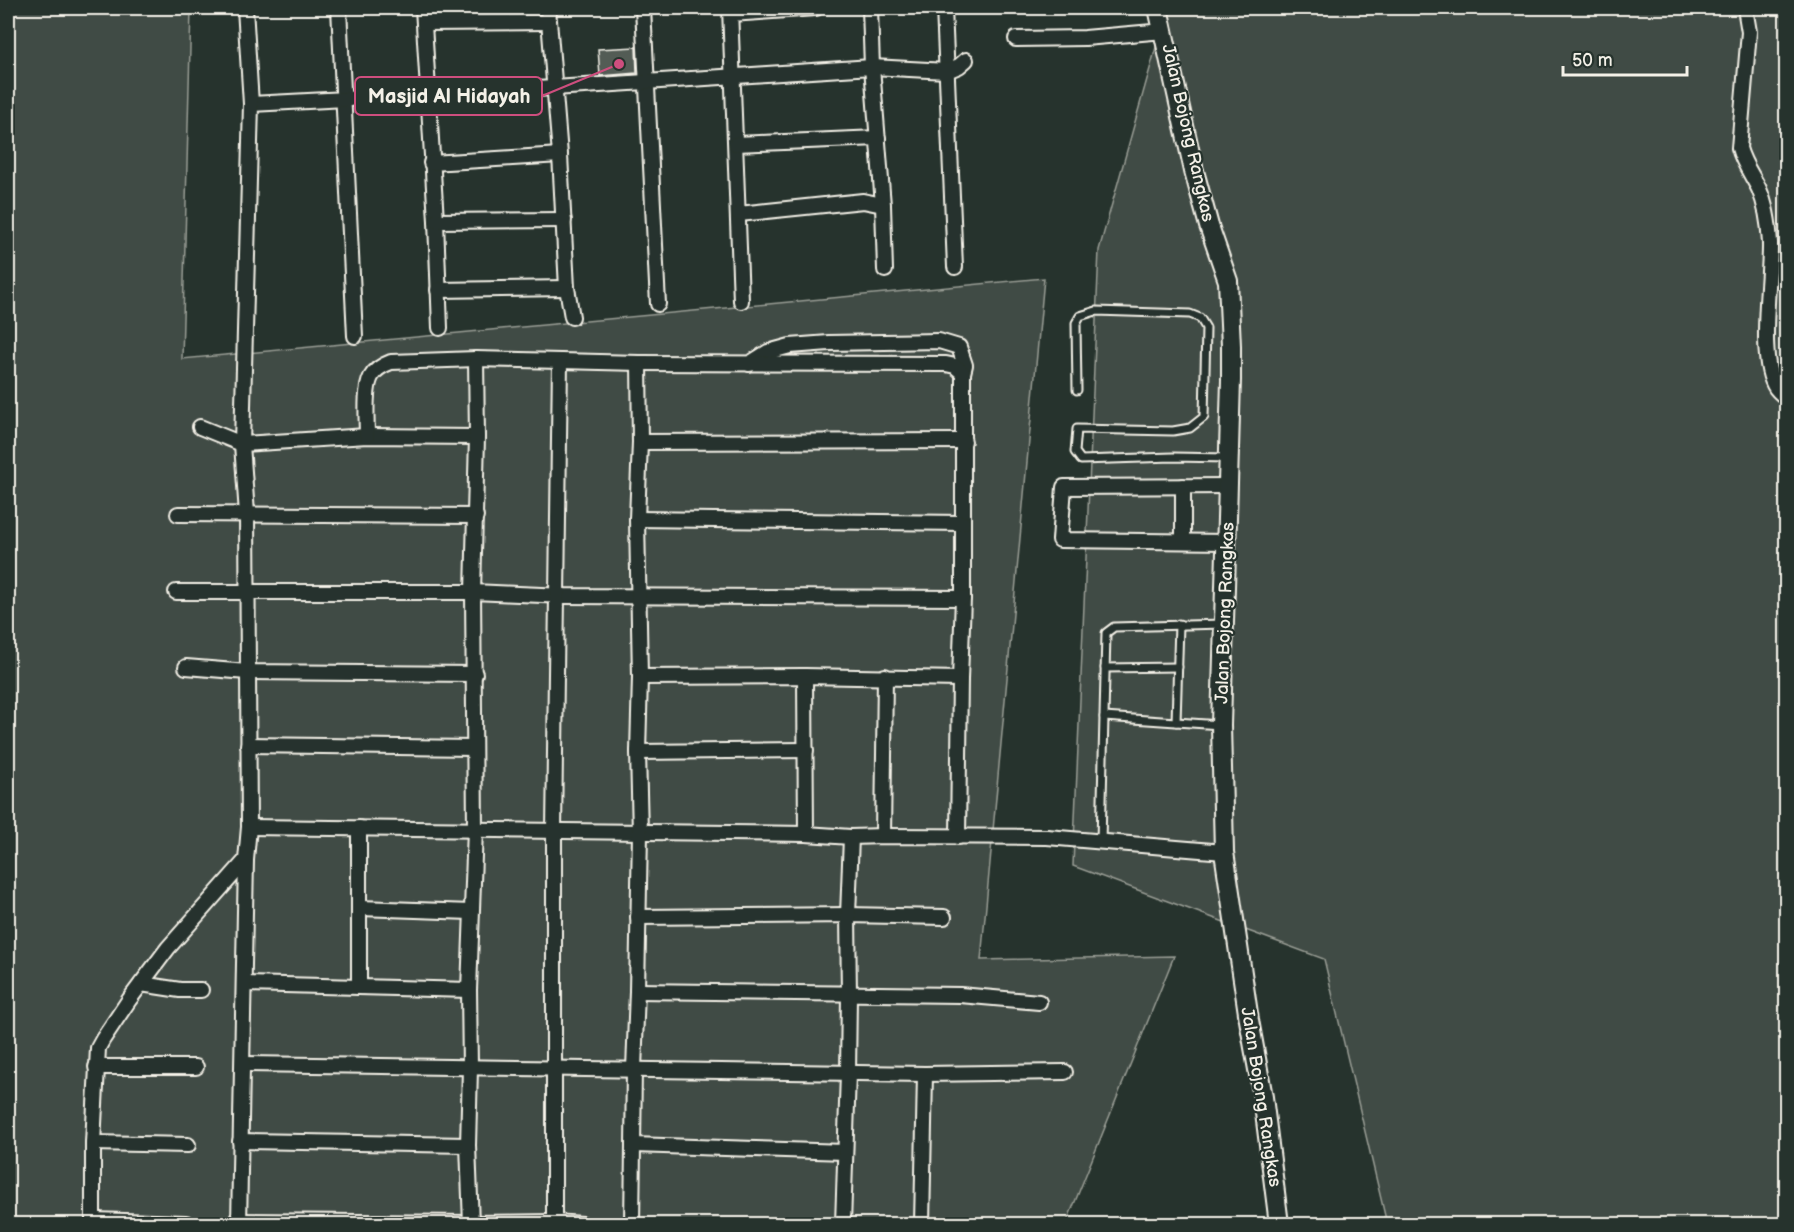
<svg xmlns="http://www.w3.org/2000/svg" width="1794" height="1232" viewBox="0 0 1794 1232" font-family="'Balsamiq Sans',sans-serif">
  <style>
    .green { fill: #414b45; stroke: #9a9e96; stroke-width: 1.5 }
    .building { fill: #525c55; stroke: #f4f1e8; stroke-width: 1.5 }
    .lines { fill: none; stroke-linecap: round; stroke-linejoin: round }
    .service-casing { stroke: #f4f1e8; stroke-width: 11 }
    .minor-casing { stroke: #f4f1e8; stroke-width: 18 }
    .secondary-casing { stroke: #f4f1e8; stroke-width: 22 }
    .service { stroke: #26332d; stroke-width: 7 }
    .minor { stroke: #26332d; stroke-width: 14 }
    .secondary { stroke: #26332d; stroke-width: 18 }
    .labels { text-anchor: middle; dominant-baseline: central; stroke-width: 4.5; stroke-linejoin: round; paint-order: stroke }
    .street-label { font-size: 18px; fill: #f4f1e8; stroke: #26332d }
    .leader { fill: none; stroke: #ce4e7e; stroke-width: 2 }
    .callout-dot { fill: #ce4e7e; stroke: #26332d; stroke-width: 2 }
    .callout { fill: #26332d; stroke: #ce4e7e; stroke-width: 2 }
    .callout-label { font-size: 20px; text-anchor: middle; font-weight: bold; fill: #f4f1e8 }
  </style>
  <rect width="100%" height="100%" fill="#26332d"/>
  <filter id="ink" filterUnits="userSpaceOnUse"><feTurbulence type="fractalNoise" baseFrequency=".0167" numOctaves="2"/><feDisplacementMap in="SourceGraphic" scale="12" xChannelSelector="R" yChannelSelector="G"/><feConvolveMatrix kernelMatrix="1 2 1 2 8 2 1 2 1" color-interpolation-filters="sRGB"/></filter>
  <g filter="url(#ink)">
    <g class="green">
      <path d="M8,8h183l-9,351 862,-81 -63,682 193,-4 -108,268h-1058z"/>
      <path d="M1167,8h619v1216h-399l-63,-265 -251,-93 26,-616z"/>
    </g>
    <path class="building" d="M636,47l1,26 -37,3 -2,-27z"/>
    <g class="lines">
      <g class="service-casing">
        <g id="service">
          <path d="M1077,390l-1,-67 4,-7 16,-5 94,3 10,4 6,10 -2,89 -14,11 -17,3 -96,-2 -2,23 6,8 92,-3 55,1"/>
          <path d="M1105,668l73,-1"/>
          <path d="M1104,717l72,5 3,-98"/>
          <path d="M1176,722l45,3"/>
          <path d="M1101,842l5,-209 8,-6 109,-3"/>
        </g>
      </g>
      <g class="minor-casing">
        <g id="minor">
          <path d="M339,8l16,328"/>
          <path d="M423,8l13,213 4,107"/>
          <path d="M548,8l12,147 7,133 5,29"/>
          <path d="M643,8l15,296"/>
          <path d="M730,8l11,293"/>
          <path d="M944,8l11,259"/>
          <path d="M1745,8l4,24 -10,116c4,15 13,27 20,41 7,16 10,36 11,54 1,35 -13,117 6,145 3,4 7,7 10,10"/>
          <path d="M731,14l85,-6"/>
          <path d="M424,23l124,-1"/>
          <path d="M1016,39l69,-1 79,-7"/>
          <path d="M251,104l303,-16 318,-21 75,4 12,-5 7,-6"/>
          <path d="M736,144l142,-6"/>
          <path d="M431,163l129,-8"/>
          <path d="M883,205l2,65"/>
          <path d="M739,214l124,-13 20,4 -11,-138 -2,-59"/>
          <path d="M436,221l128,-1"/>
          <path d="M438,290l129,-2"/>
          <path d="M749,364l19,-12 22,-6 39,-3 110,-2 20,6 6,18 -2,8"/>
          <path d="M200,427l42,17 125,-8 110,1"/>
          <path d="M367,436c0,-16 -3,-45 4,-59 4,-8 12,-12 20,-15l85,-3 163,4 307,1 9,2 8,7v225l-3,81 -2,158"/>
          <path d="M640,442l324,-1"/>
          <path d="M1183,486v55"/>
          <path d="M178,514l298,2"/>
          <path d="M637,519l326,4"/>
          <path d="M1227,542l-167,-2 4,-53 165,-1"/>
          <path d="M176,592h297l92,4 398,2"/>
          <path d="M186,667l61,5 228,2"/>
          <path d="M805,676l1,158"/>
          <path d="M640,677l165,-1 155,3"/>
          <path d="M248,745l226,3"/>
          <path d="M638,752l168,-2"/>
          <path d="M249,827l557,7 45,3 32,-1 164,1 177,15"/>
          <path d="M883,836l2,-160"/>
          <path d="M360,908l111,4"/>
          <path d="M638,917l210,-2 96,2"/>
          <path d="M141,984l39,6h21"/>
          <path d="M244,984l115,3v-159"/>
          <path d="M359,987l110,3"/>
          <path d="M637,991l323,4 79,7"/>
          <path d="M243,1064l682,10 140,-2"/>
          <path d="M96,1067h100"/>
          <path d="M240,1141l228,4"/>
          <path d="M93,1143l95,2"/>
          <path d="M633,1145l212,7"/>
          <path d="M94,1220l92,3"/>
          <path d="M239,1221l232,2 83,-1 29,2"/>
          <path d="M93,1224v-81l5,-95 5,-9 26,-39 39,-52 78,-88 3,-33 -2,-313 -5,-70 9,-340 -6,-96"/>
          <path d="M239,1224l7,-364"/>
          <path d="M471,1224l-3,-79 2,-77 -1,-78 6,-161 -2,-237 4,-155 -1,-78"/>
          <path d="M554,1224v-393l6,-470"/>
          <path d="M632,1224l2,-155 3,-78 3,-158 -2,-81 2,-75 -3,-158 3,-77 -1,-79"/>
          <path d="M843,1224l5,-151 1,-78 -1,-80 3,-78"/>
          <path d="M922,1224l3,-150"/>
        </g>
      </g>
      <g class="secondary-casing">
        <path id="secondary" d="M1158,8l36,163 15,55 19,55 3,65v34l-10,345 3,127 25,168 14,77 16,127"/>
      </g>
      <use href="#service" class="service"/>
      <use href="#minor" class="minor"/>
      <use href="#secondary" class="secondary"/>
    </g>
  </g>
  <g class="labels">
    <g class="street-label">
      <text transform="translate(1188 133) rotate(77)">Jalan Bojong Rangkas</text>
      <text transform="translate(1225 613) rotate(-88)">Jalan Bojong Rangkas</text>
      <text transform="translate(1261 1097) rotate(81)">Jalan Bojong Rangkas</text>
    </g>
  </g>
  <path class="leader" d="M619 64L542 96"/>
  <circle class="callout-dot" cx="619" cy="64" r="6"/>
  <rect class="callout" x="355" y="77" width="187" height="38" rx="6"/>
  <g class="callout-label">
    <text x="449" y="103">Masjid Al Hidayah</text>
  </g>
  <rect width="1794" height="1232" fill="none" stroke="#26332d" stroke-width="30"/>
  <rect x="15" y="15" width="1764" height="1202" fill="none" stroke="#f4f1e8" stroke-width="2" filter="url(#ink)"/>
  <path d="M1563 66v9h124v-9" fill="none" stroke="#f4f1e8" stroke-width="3"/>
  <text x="1572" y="66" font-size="18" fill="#f4f1e8" stroke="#26332d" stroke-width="4.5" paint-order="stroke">50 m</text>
</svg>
